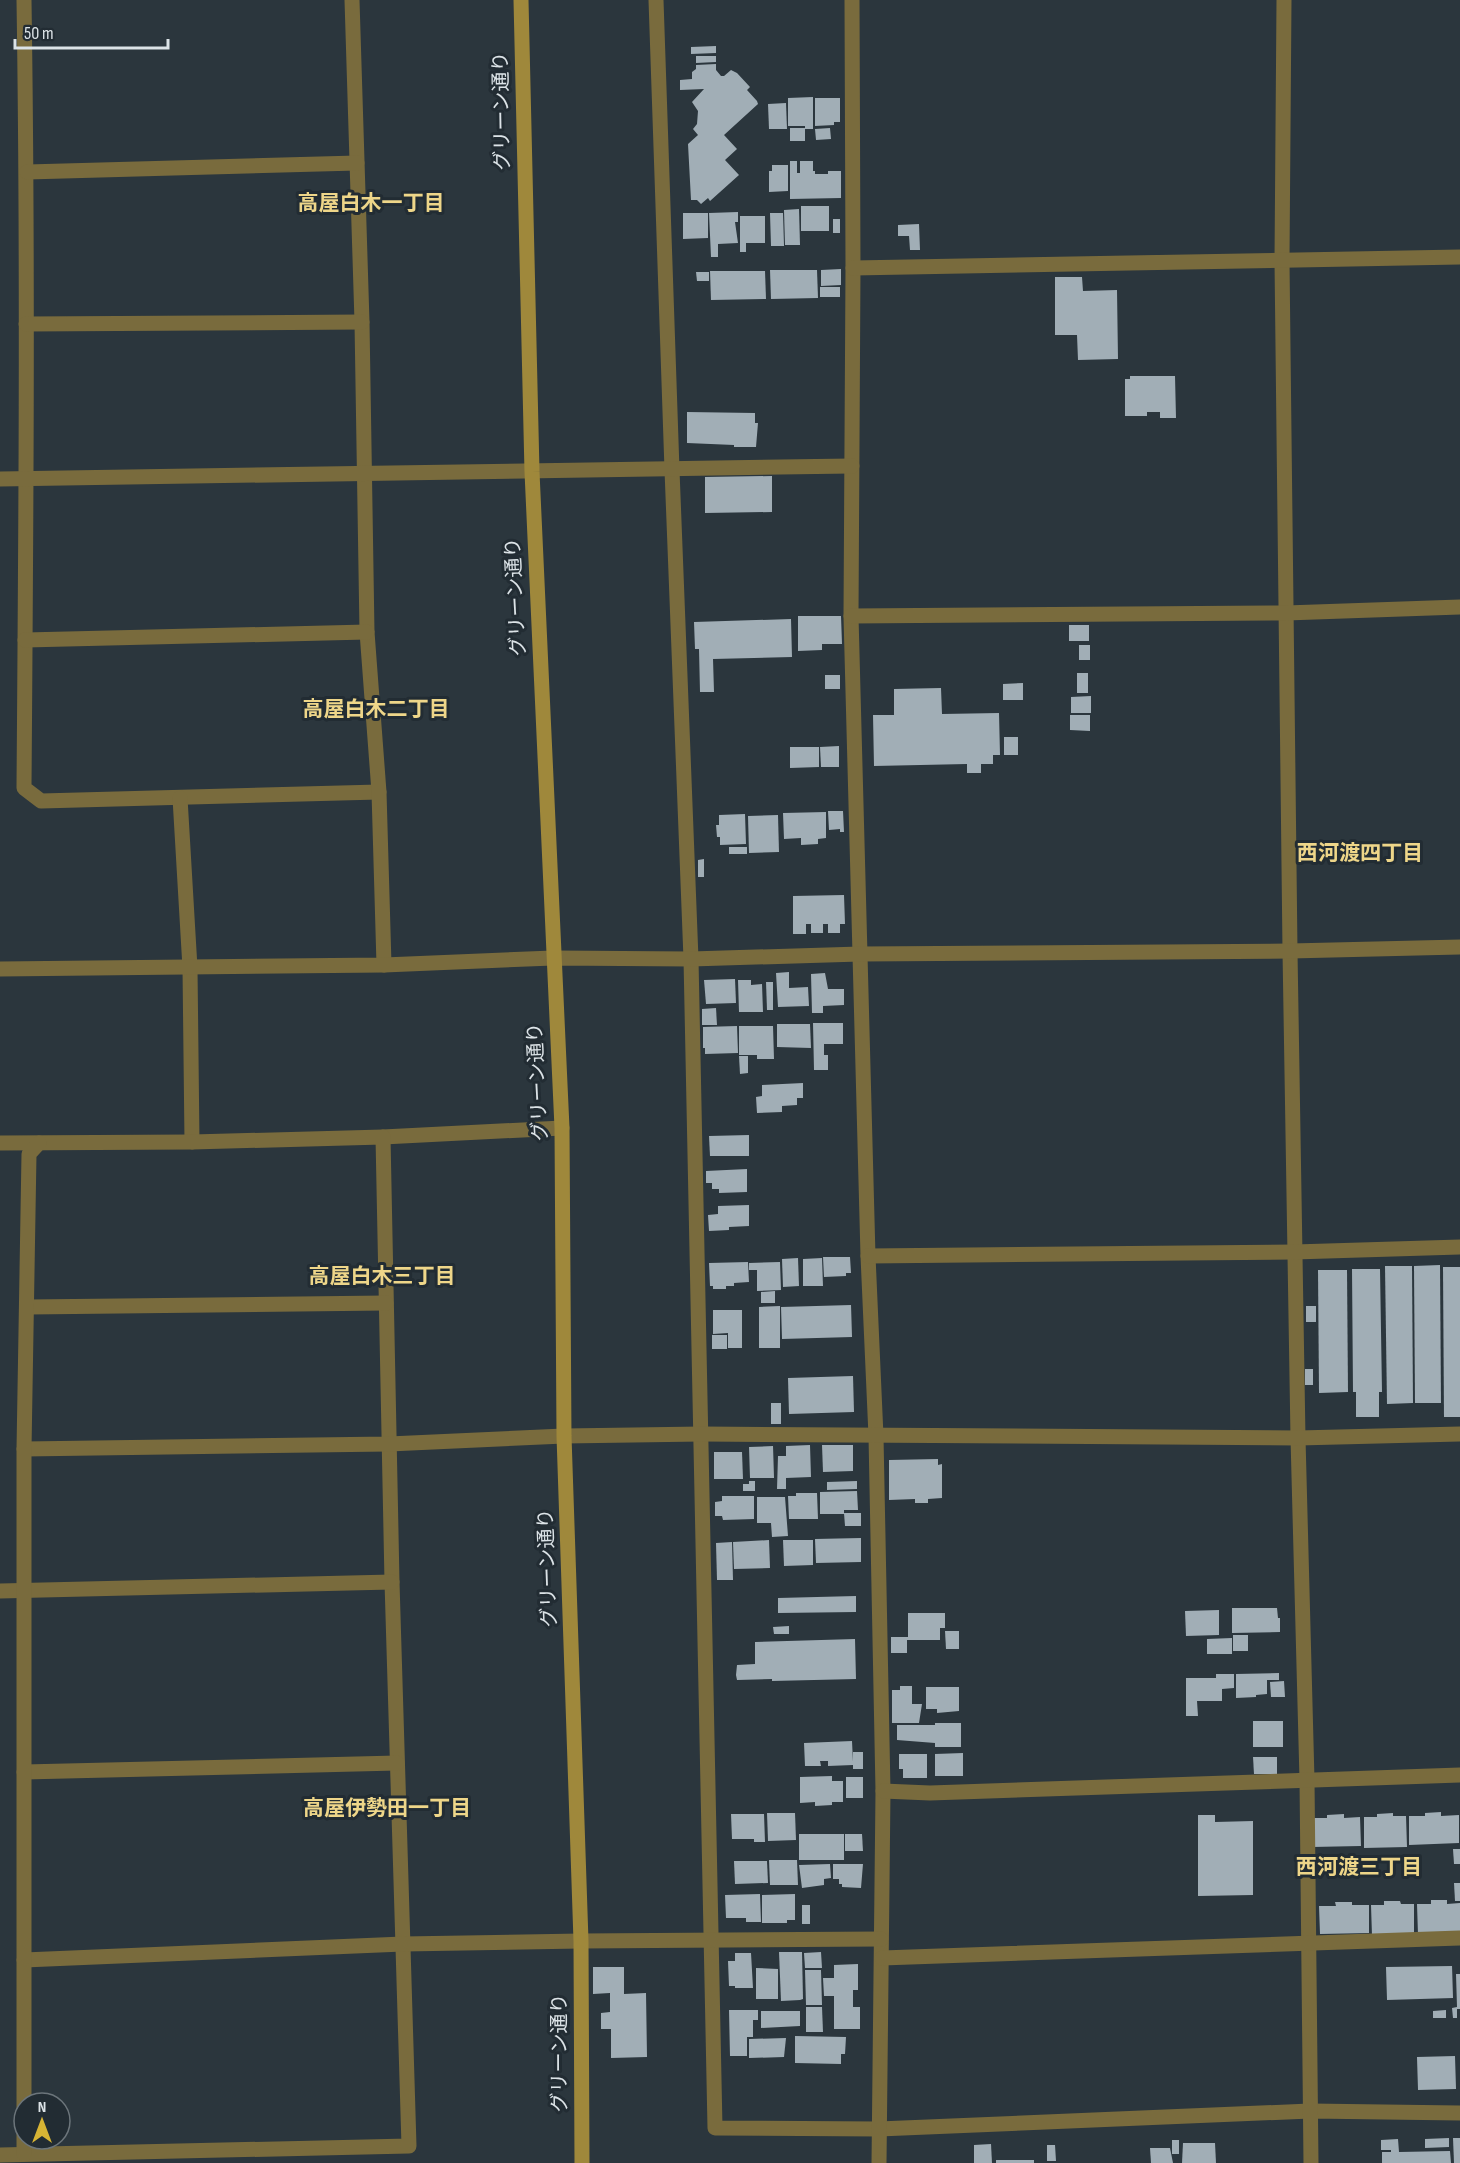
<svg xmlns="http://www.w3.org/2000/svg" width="1460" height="2163" viewBox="0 0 1460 2163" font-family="'Sofia Sans Condensed','Noto Sans JP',sans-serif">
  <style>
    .building { fill: #a1aeb6 }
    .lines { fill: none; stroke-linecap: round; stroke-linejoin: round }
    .street { stroke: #796b3d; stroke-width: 15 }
    .secondary { stroke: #9f883b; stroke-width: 15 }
    .labels { text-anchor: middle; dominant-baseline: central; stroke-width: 6; stroke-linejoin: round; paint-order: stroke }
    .street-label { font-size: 20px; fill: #dce3e7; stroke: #222c33 }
    .neighbourhood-label { font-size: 21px; font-weight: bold; fill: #eed689; stroke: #222c33 }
  </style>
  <rect width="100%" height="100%" fill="#2b363d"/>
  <g class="building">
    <path d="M716,46v7l-25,1v-7z"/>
    <path d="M696,56h20v6l-20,1z"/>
    <path d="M716,64v6l5,6h3l7,-6 6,3 13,14 -3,3 10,11 1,3 -34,31 13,14 -12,11 14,15 -29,26 -2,-3 -7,6 -4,-4h-6l-3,-56 10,-9 -5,-6 4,-5 1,-13 -6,-9 12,-13 -24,1v-10l12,-1v-7l4,-3v-4z"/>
    <path d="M813,97v32h-8v-3h-17v-28z"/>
    <path d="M815,98h25v24h-6v3l-19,1z"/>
    <path d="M786,103l1,26h-18l-1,-25z"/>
    <rect x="790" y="128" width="15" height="13"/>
    <path d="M830,128l1,11 -15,1 -1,-11z"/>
    <path d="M790,161h7v12h3v-12h13v10h2v3h13v-3h13v27l-51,1z"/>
    <path d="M772,165h16v26l-19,1v-21h3z"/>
    <rect x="801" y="206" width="28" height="25"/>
    <path d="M799,209l1,36h-15l-1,-35z"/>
    <path d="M738,212v10h-3l3,21 -20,1v13h-7l-2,-44z"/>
    <path d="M683,213h25v25l-25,1z"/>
    <path d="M770,213h13l1,33h-13z"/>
    <path d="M740,216h25v27h-19v9h-6z"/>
    <rect x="833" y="219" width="7" height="14"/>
    <path d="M919,224l1,26h-10l-1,-14h-11v-11z"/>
    <path d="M841,269v16l-20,1v-16z"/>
    <path d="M770,270h47l1,28 -47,1z"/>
    <path d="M710,271h55l1,28 -55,1z"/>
    <path d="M696,272h13v9h-12z"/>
    <path d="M1055,277h27l1,14 34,-1 1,69 -40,1 -1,-25h-22z"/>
    <rect x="820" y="287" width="20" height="10"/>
    <path d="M1130,376h45l1,42h-16v-6h-13v4h-22v-37h5z"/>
    <path d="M687,412l68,1v10h3l-2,24h-22v-2l-47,-2z"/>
    <path d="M772,476v36l-67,1v-36z"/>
    <path d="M798,616h43l1,28h-20v6l-24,1z"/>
    <path d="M791,619l1,38 -79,2 1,33h-14l-1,-43h-4l-1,-27z"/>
    <rect x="1069" y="625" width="20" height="16"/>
    <rect x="1079" y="645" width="11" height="15"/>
    <rect x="1077" y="673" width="11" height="20"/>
    <rect x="825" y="675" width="15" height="14"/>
    <path d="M1023,683v17h-20v-16z"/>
    <path d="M941,688l1,26 57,-1 1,42h-7v9h-12v9h-14v-9l-93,2 -1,-51h21v-26z"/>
    <path d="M1091,696v17h-20v-16z"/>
    <path d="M1070,715h20v16l-20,-1z"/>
    <rect x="1004" y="737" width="14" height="18"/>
    <path d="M839,746v21h-18l-1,-20z"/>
    <path d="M790,747h29v20l-29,1z"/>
    <path d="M828,811h15l1,21h-4v-3l-11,1z"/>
    <path d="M826,812v26l-8,1v5l-17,1v-7l-17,1 -1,-26z"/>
    <path d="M745,814l1,30 -26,1v-8h-3l-1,-12h3v-10z"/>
    <path d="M778,815l1,37 -30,1 -1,-37z"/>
    <rect x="729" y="847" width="18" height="7"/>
    <path d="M704,859v18h-6v-17z"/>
    <path d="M844,895l1,29h-5v9h-12v-9h-5v9h-12v-9h-5v10h-13v-38z"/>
    <path d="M789,972v16l19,-1 1,19 -31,1 -2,-34z"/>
    <path d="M825,973l3,16h16v16l-21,1v7h-11l-1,-39z"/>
    <path d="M735,979l1,24 -30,1 -2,-24z"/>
    <path d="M738,980h13v5l11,-1 1,28h-24z"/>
    <path d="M766,982h7v28h-6z"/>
    <path d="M716,1008l1,17h-15v-16z"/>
    <path d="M813,1023h30v21h-19v11h4v15h-14z"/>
    <path d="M777,1024h33l1,24 -34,-1z"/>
    <path d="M737,1026l1,27 -33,1v-6h-2v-21z"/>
    <path d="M739,1026h34l1,33h-17v-4h-18z"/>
    <path d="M739,1056h9v17l-8,1z"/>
    <path d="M803,1083v15h-6v7l-15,1v6l-25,1 -1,-16 6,-1v-11z"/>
    <path d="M749,1135v21h-39l-1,-20z"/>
    <path d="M747,1169v23l-28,1v-4h-7v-6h-6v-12z"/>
    <path d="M749,1205v21l-20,1v3l-20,1 -1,-16 10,-1v-8z"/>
    <path d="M823,1257h27l1,16h-5v3l-22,1z"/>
    <path d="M798,1258l1,28 -16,1 -1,-28z"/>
    <path d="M822,1258l1,28h-20v-27z"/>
    <path d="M748,1262l1,20 -15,1v3h-8v3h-13v-3h-3l-1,-23z"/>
    <path d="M780,1262l1,28 -24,1v-21h-8v-7z"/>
    <path d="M1440,1265l1,138h-26l-1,-137z"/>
    <path d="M1385,1266h27l1,137 -26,1z"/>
    <path d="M1443,1267h17v150h-16z"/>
    <path d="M1352,1269h28l2,123h-3v25h-23v-25h-3z"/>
    <path d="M1318,1270h29l1,122 -29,1z"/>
    <path d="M775,1291v12h-14v-11z"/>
    <path d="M851,1305l1,32 -70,2 -1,-32z"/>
    <path d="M780,1306v42h-21v-41z"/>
    <rect x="1306" y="1306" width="10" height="16"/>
    <path d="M713,1310h29v38h-14v-15l-15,1z"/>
    <rect x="712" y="1335" width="15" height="14"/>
    <rect x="1305" y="1369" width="8" height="16"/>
    <path d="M853,1376l1,36 -65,2 -1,-36z"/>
    <rect x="771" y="1403" width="10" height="21"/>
    <path d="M810,1445l1,32 -25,1v11h-9l1,-33h8v-10z"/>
    <path d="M822,1445h31v26l-30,1z"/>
    <path d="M773,1446l1,32h-24l-1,-31z"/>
    <path d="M714,1452h28l1,27h-29z"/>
    <path d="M938,1459v6l4,-1v34l-14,1v4h-13v-4l-26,1v-40z"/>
    <path d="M749,1481h6v10h-12v-7h6z"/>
    <path d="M857,1481v8l-30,1v-8z"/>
    <path d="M857,1491l1,19h-14v4h-24v-22z"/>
    <path d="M796,1493h21l1,26h-29l-1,-23h8z"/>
    <path d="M722,1496h32v23l-31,1 -1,-4h-7v-14l7,-1z"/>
    <path d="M757,1497h28l3,39 -16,1 -1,-14h-14z"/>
    <path d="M844,1513h17v13h-16z"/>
    <path d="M861,1538v24l-45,1 -1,-24z"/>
    <path d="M769,1540l1,28 -36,1 -1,-27z"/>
    <path d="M783,1540h30v25l-29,1z"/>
    <path d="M732,1542l1,38h-16l-1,-37z"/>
    <path d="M856,1596v16l-78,1v-15z"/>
    <path d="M1232,1608h45l1,10h2v14l-48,1z"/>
    <path d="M1219,1610v25l-33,1 -1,-25z"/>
    <path d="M908,1613h37v15h-5v12h-33v13h-16v-16h17z"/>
    <path d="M789,1626v8h-15l-1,-7z"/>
    <path d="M945,1631h14v18h-13z"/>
    <rect x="1233" y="1635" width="15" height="16"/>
    <path d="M1232,1638v16h-25v-15z"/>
    <path d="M855,1639l1,40 -84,2v-2l-35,1 -1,-5 1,-10 18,-1v-22z"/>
    <path d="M1279,1673v7h-12v14l-11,1v2l-20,1v-24z"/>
    <path d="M1216,1674h18v14l-12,1v12h-25l1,15h-12v-38h30z"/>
    <path d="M1284,1681l1,16h-14l-1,-15z"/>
    <path d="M900,1686h12v18h10l-3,19h-27v-33h8z"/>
    <path d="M926,1687h33v24l-22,2v-4h-11z"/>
    <rect x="1253" y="1721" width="30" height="26"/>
    <path d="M935,1723h26v24h-26v-4l-38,-3v-15h38z"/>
    <path d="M852,1741l1,21v-10h10v17h-10v-4l-25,1v-5h-8l1,5h-16l-1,-23z"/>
    <path d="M963,1753v23h-28v-22z"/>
    <path d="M899,1754h28v24h-24v-9h-4z"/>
    <path d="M1253,1757h24v17h-23z"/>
    <path d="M832,1776v5h11v21h-11v3l-17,1v-4l-15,1v-26z"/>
    <rect x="846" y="1777" width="17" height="21"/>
    <path d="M1441,1812v4l18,-1v28l-50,2v-29h16v-3z"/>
    <path d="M767,1813h28l1,27 -28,1z"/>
    <path d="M1393,1813v3h13l1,31 -43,1v-31h13v-3z"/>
    <path d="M731,1814h33l1,28h-11v-3h-22z"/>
    <path d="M1344,1814v4l16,-1 1,29 -49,1 -1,-29h16v-3z"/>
    <path d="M1198,1815h17v7l38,-1v74l-55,1z"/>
    <rect x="799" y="1834" width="45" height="26"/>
    <path d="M845,1834h17l1,17h-18z"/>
    <path d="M1453,1849h7v15h-6z"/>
    <path d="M769,1860h28l1,25h-28z"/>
    <path d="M734,1861h33l1,22 -33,1z"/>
    <path d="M830,1864l1,14 -7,1v6l-22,3 -3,-23z"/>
    <path d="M833,1864h30l-2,24 -19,-1v-3h-3v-5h-6z"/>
    <path d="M1454,1883h6v18h-5z"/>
    <path d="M760,1894l1,28h-15v-4h-20l-1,-23z"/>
    <path d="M795,1894v26h-8v3h-25v-28z"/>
    <path d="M1431,1900h16v4l13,-1v31l-42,1 -1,-31h14z"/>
    <path d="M1384,1901h16l1,3h13v32h-42l-1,-31h13z"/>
    <path d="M1335,1902h17v3h17v28l-49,1 -1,-28h17z"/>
    <rect x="802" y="1905" width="8" height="19"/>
    <path d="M779,1952h23l1,47 -3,1 -19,1z"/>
    <path d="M821,1952l1,16h-17l-1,-15z"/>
    <path d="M735,1953h16l2,35h-18v-2h-6l-1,-25h7z"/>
    <path d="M858,1964v26h-5v17h7v22h-26v-33h-10l-1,-18h11v-13z"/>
    <path d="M1452,1966l1,32 -66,2 -1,-33z"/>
    <path d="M593,1967h31v27l22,-1 1,64 -36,1v-29h-10v-16l9,-1v-19l-17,1z"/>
    <path d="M756,1968l22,1v30h-22z"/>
    <path d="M805,1970h16l1,35h-16z"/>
    <path d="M1456,1974h4v35h-3v9h-4l-1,-10 5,-1z"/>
    <path d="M806,2007h16l1,25h-17z"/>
    <path d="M729,2010h29v10h-5v17h-6v19h-17z"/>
    <path d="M1446,2010v8h-13v-7z"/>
    <path d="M761,2011h39v15l-39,2z"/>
    <path d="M795,2036l51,1 -1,17h-4v10l-46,-1z"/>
    <path d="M786,2038l-2,19 -35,1v-19z"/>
    <path d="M1455,2056l1,33 -38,1 -1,-33z"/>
    <path d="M1449,2138v9l-24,1v-9z"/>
    <path d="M1453,2138h7v25h-6z"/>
    <path d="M1398,2139l1,13 51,-1 1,12h-69v-11h9v-2h-10v-10z"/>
    <rect x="1172" y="2140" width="7" height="14"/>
    <path d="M1183,2143h32l1,20h-34z"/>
    <path d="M991,2144l1,19h-18v-18z"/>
    <path d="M1047,2145h8l1,16h-9z"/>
    <path d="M1150,2148h20l3,15h-22z"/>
    <rect x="996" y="2160" width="38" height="3"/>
  </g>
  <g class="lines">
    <g class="street">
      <path d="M24,0c4,263 2,525 0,788l17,13 338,-9"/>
      <path d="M352,0l10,322 5,310 12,160 5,173"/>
      <path d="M656,0l16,470 19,489 24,1169 164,1 431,-18 150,2"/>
      <path d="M852,0l1,268 -2,348 17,640 8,180 7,355 -4,372"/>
      <path d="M1284,0l-2,261 8,690 8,487 9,342 4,383"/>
      <path d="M27,172l330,-9"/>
      <path d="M853,268l607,-11"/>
      <path d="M26,324l336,-2"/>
      <path d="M0,479l852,-13"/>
      <path d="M851,616l435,-3 174,-6"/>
      <path d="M25,640l342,-8"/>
      <path d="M180,798l10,170 2,174"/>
      <path d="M0,969l384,-4 169,-7 138,1 169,-5 430,-3 170,-4"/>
      <path d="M383,1137l179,-9"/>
      <path d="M0,1143l192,-1 191,-5 9,445 17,564 -409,9"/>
      <path d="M868,1256l426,-4 166,-5"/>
      <path d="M28,1307l358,-4"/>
      <path d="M24,1449l365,-5 175,-8 138,-2 596,4 162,-4"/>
      <path d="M0,1591l392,-9"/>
      <path d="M24,1772l373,-9"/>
      <path d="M883,1791l47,2 530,-18"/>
      <path d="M882,1958l578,-20"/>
      <path d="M24,1960l379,-16 178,-3 300,-2"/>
      <path d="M24,2154v-705l5,-295 10,-11"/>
    </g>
    <path class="secondary" d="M521,0l11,472 30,656 2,308 17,505 1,222"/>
  </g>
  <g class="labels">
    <g class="street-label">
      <text transform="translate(502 111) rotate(-91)">グリーン通り</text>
      <text transform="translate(516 597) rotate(-93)">グリーン通り</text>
      <text transform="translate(538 1082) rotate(-93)">グリーン通り</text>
      <text transform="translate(548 1568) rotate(-92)">グリーン通り</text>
      <text transform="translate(560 2053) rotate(-90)">グリーン通り</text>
    </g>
    <g class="neighbourhood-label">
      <text x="371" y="203">高屋白木一丁目</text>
      <text x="376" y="709">高屋白木二丁目</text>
      <text x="1360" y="853">西河渡四丁目</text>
      <text x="382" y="1276">高屋白木三丁目</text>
      <text x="387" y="1808">高屋伊勢田一丁目</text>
      <text x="1359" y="1867">西河渡三丁目</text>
    </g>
  </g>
  <g transform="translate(42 2121)"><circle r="28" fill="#222c33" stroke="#6c757b" stroke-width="1.5"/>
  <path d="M0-4.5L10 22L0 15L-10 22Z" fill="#d7b434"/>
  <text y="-9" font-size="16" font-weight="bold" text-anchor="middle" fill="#dce3e7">N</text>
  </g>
  <path d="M15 39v9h153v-9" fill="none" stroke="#dce3e7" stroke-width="3"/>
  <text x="24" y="39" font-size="18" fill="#dce3e7" stroke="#222c33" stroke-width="4.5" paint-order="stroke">50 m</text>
</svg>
